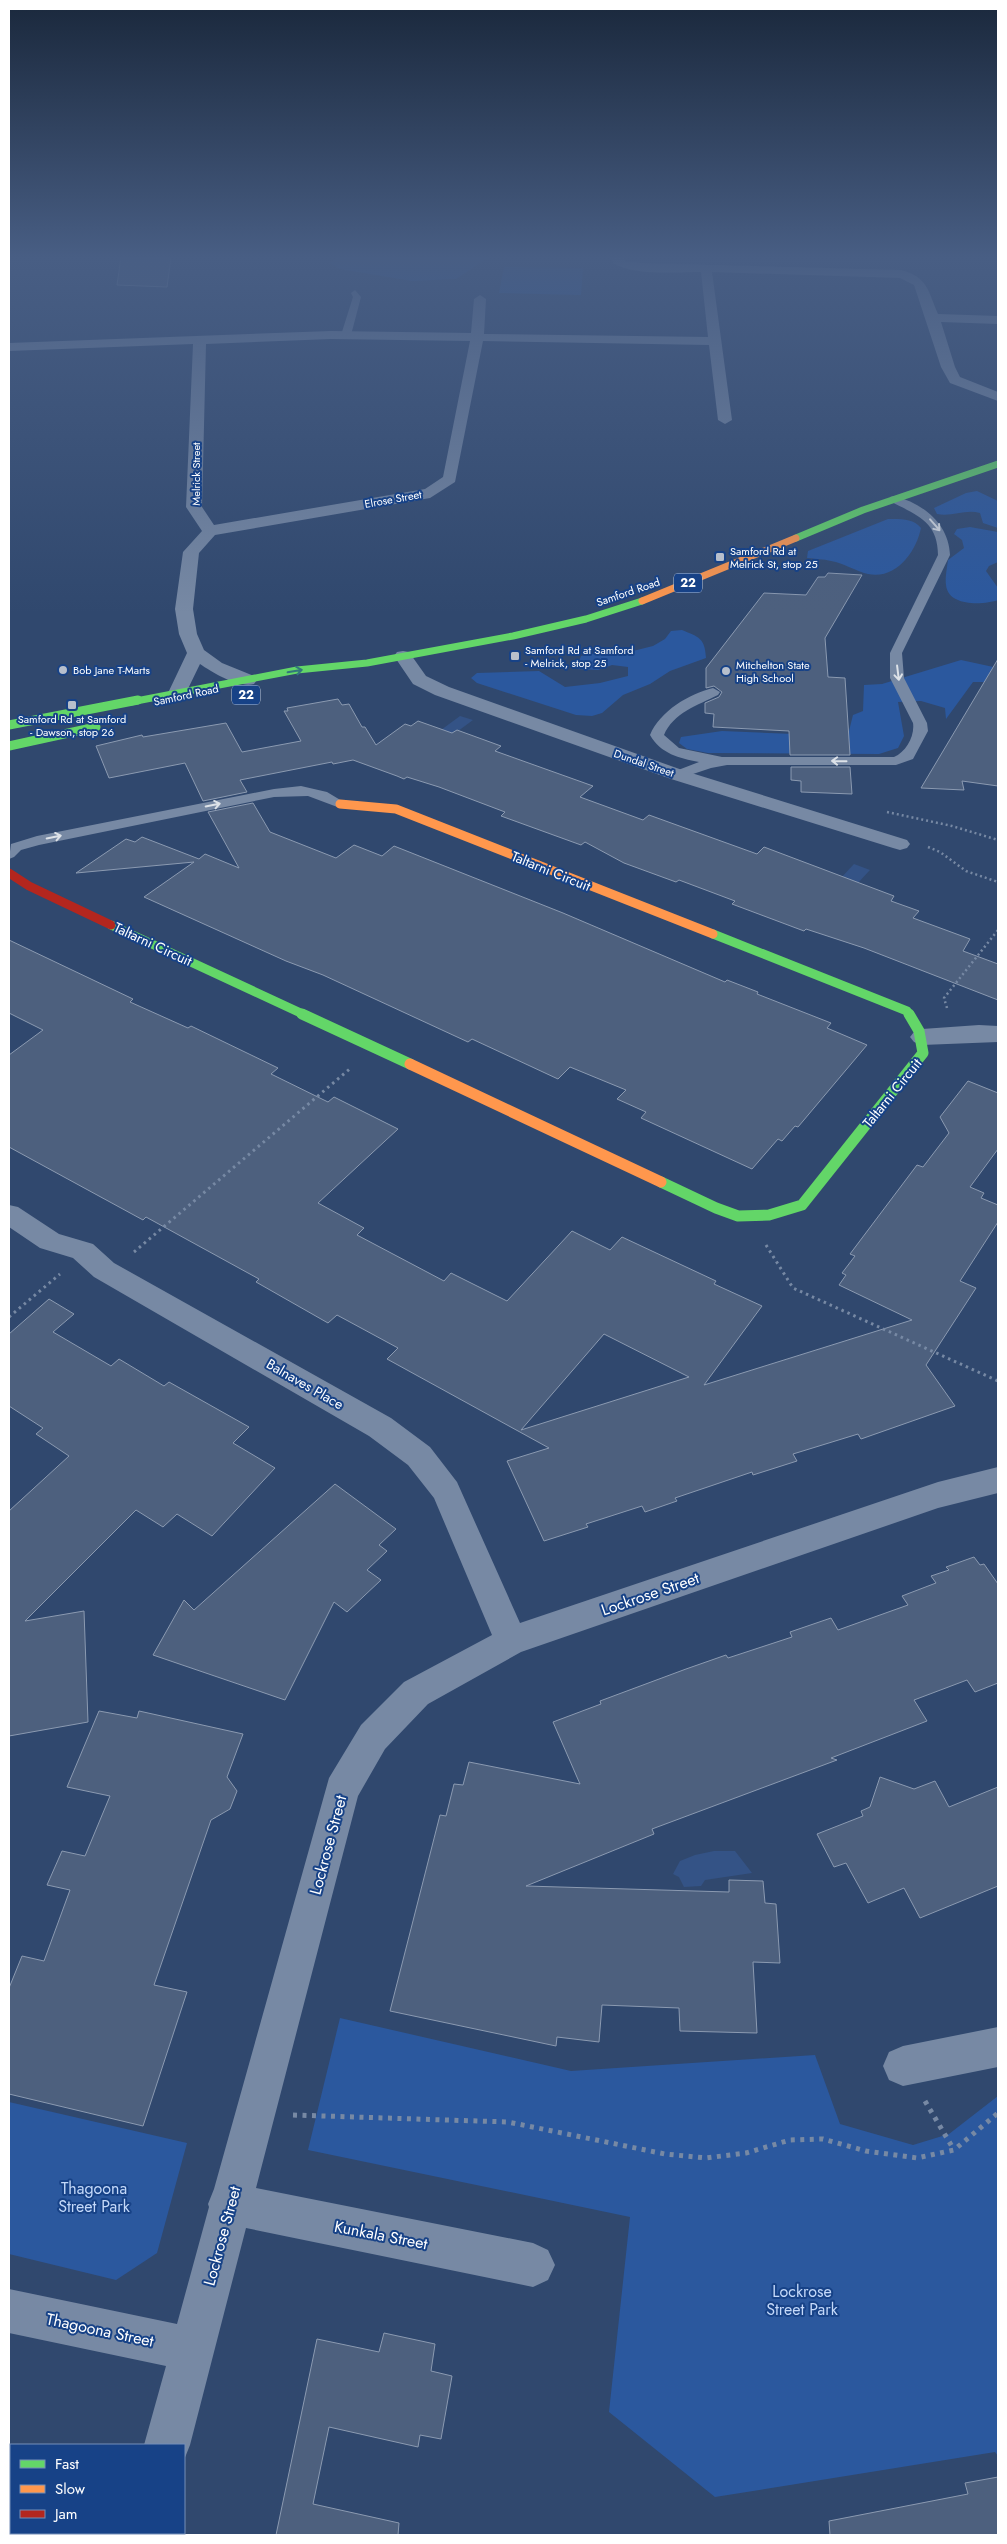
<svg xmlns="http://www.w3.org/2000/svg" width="1007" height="2544" viewBox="0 0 1007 2544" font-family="Jost,sans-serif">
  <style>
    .green { fill: #2b589e }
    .water { fill: #345386 }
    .building { fill: #4d607e; stroke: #8b9ab1; fill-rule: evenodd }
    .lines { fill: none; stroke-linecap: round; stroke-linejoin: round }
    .path-far2 { stroke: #7789a4; stroke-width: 2.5; stroke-dasharray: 2 3; stroke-linecap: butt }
    .path-far1 { stroke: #7789a4; stroke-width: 3; stroke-dasharray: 2.5 4; stroke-linecap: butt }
    .path { stroke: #7789a4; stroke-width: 5; stroke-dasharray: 4 5.5; stroke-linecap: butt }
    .lane { fill: #7789a4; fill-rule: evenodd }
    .street { fill: #7789a4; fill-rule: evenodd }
    .fast-far2 { stroke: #63d668; stroke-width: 7 }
    .fast-far1 { stroke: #63d668; stroke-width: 9 }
    .fast { stroke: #63d668; stroke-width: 11 }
    .slow-far2 { stroke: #ff974d; stroke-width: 7 }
    .slow-far1 { stroke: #ff974d; stroke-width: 9 }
    .slow { stroke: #ff974d; stroke-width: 11 }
    .jam { stroke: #b3261e; stroke-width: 9 }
    .oneway { stroke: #dde2e8 }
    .oneway2 { stroke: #32767c }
    .poi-dot { fill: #b7bfcc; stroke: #174287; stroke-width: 2 }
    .labels { text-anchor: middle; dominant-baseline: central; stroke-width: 4; stroke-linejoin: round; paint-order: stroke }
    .far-street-label { font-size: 11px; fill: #fff; stroke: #174287 }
    .far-poi-label { font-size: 11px; fill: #fff; stroke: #174287; text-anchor: start }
    .shield { fill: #174287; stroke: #b9c6db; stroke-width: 1 }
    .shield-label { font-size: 12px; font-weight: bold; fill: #fff }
    .street-label { font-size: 14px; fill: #fff; stroke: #174287 }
    .near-street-label { font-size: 16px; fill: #fff; stroke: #174287 }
    .near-park-label { font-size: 16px; fill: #c4d9fa; stroke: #174287 }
  </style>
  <rect width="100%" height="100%" fill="#30486e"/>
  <g class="green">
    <path d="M337,257h152l-33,22 -44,2 -72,-12 -10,-6z"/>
    <path d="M504,267l79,1 -2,27 -82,-2z"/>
    <path d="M977,491l21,10v27l-15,-5 -3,-10c-15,-4 -28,4 -43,1l-3,-6 32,-15z"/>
    <path d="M888,519c12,0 25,-1 33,9 -5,24 -25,52 -53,46 -13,-3 -24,-11 -37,-13 -8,-2 -16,-2 -24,-3l1,-7z"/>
    <path d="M970,527l28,5v30l-9,4 -3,5 12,17v12c-14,5 -50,7 -52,-15 -1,-8 1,-17 2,-25l16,-12 -2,-8 -8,-6 3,-5z"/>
    <path d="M682,630c17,7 23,8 24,28l-36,13 -20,13 -27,11 -21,18 -10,3 -16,-1 -99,-32 -6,-5 6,-5 62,-2 26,16 35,-4 28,-7v-9l-16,-2 -14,5 -22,-1 5,-13 34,-7 14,3 24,-6 12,-7 6,-8z"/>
    <path d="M961,660l37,8v14h-25l-27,37 -1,-11 -24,-7 -23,1 6,34 -6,12 -19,6 -171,-1 -21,-4 -8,-6 2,-6 41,-6 122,5 5,-5 4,-16 10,-4 1,-26 18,-1z"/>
    <path d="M340,2018l231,53 244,-16 25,69 73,21 36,-11 49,-38v360l-3,-4 -280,45 -106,-85 21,-195 -322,-67z"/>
    <path d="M9,2102l178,41 -30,110 -41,27 -107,-26z"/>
  </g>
  <g class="water">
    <path d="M460,716l13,4 -19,14 -13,-4z"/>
    <path d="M854,864l16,6 -14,15 -16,-6z"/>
    <path d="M714,1851h21l17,22 -47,7 -4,6 -17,1 -5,-10 -6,-3 7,-13 15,-6z"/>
  </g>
  <g class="building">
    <path d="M121,257h50l-4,30 -50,-2z"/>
    <path d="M828,573l34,2 -37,63 3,39 17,1 5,77h-60l-1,-24 -76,-4 1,-13 -9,-1v-10l14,-6 3,-5 -8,-6 -8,2v-20l58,-75 42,2 12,-18h7z"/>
    <path d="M998,659v127l-36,-5 2,9 -43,-2z"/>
    <path d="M338,699l4,6 7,-1 13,23h3l11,18 29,-21 6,2 7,-5 34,12 5,-3 44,16 -6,5 98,35 -13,11 63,23 6,-5 108,39 7,-7 130,49 -3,5 28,10 -6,7 57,21 -7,12 35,13v36l-134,-52 -58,-19 -2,2 -72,-27 3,-3 -56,-21 -3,2 -52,-19 -39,-21 -4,3 -80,-29 4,-4 -66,-25 -32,-10 -3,2 -7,-3 -44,-16 -20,4 -1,-2 -92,18 7,12 -44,9 -18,-38 -76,15 -13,-32 46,-11 1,2 83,-14 16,29 59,-11 -17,-30h4l-1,-3z"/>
    <path d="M791,767h59l2,27 -51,-2v-11l-10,-1z"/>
    <path d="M253,803l17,29 66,26 18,-13 28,11 12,-10 169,67 162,69 2,-2 31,12 -1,2 74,29 -4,5 40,17 -69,82 -3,-1 -13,15 -4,-2 -26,30 -111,-51 5,-6 -29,-13 9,-9 -56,-23 -12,12 -86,-40 -4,3 -145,-67 -37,-14 -142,-64 50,-35 -118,11 50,-34 9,3 7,-5 57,22 6,-5 34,14 -31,-56z"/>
    <path d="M9,940l124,59 -3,3 58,26 3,-2 87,42 -7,6 57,28 6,-5 64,32 -80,74 46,25 -7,7 87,46 7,-8 56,28 65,-70 38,19 12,-13 94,44 -2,3 48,22 -58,79 208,-65 -73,-35 7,-10 -4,-2 13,-17 -5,-2 67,-89 6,2 26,-34 -9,-16 28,-36 30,12v56l-28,38 14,6 -3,5 17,7v17l-38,59 16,7 -50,77 29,41 -94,33 -3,-5 -65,20 4,7 -44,14 -1,-3 -77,26 2,3 -32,11 -3,-6 -56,18 2,3 -44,14 -37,-80 42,-13 -162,-89 11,-11 -61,-33 -9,8 -72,-41 3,-3 -113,-62 -3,3 -134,-73v-92l34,-25 -34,-17zM604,1334l85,43 -168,53z"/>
    <path d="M49,1299l25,15 -21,18 58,34 8,-7 45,27 5,-4 80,45 -16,16 42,25 -63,68 -35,-22 -14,13 -27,-17 -111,111 59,-10 4,111 -79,14v-225l60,-55 -33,-22 7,-6 -34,-22v-72z"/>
    <path d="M335,1484l61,45 -17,16 8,6 -20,19 14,10 -34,32 -13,-10 -49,98 -132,-45 31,-55 10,10z"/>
    <path d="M974,1557l6,8 4,-1 14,20v99l-23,9 -8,-12 -53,20 13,21 -96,37 6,2 -185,69 2,5 -128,52 203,6v-12l34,1 2,22 11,1 4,59 -27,-1 4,71 -77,-2 -1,-23 -77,-3 -3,37 -42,-5 -1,9 -166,-35 50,-196 6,1 8,-32 9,1 6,-23 111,22 -27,-62 48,-18 -1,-3 86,-32 40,-14 2,3 64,-21 -2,-5 41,-14 7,12 70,-25 -6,-9 34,-13 -5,-7 18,-6 -3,-3z"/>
    <path d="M99,1711l38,7 2,-7 104,23 -16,43 10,14 -7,18 -19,11 -57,165 33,7 -44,134 -134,-32v-106l13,-32 22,5 26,-71 -23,-5 15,-34 23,5 25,-60 -43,-9z"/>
    <path d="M880,1777l34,12 21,-8 14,26 49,-20v99l-78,32 -16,-30 -36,15 -22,-40 -12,4 -17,-33 46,-18 -2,-5 9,-4z"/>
    <path d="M384,2333l51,11 -4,27 21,5 -11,63 -21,-4 -2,12 -89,-20 -16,77 86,19 -1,12h-122l41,-196 62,13z"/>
    <path d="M998,2477v58h-168l-1,-14 139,-27 -3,-11z"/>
  </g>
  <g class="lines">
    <g class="path-far2">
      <path d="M887,812l65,14 46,14"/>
      <path d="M928,847l12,5 26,19 32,11"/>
      <path d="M947,1008l-3,-10 54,-68"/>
    </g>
    <g class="path-far1">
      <path d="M766,1245l27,43 205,93"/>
      <path d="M134,1252l218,-185"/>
      <path d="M9,1317l51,-43"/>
    </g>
    <g class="path">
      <path d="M925,2101l29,49"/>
      <path d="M293,2115l215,7 157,32 41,4 40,-5 44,-13 33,-1 43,12 51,7 37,-8 44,-37"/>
    </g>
    <g class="lane">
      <path d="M355,290l6,7 -10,38 -5,3 -5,-3 12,-38 -2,-4z"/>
      <path d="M894,496c29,7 55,28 56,59l-48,98 2,25 23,45 1,8 -15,28 -17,6h-169l-16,3 -33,11 -5,-1 -2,-3 2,-3 26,-10c-20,-4 -38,-8 -49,-27 10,-24 39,-41 63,-47l7,4 -2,3c-20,10 -45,18 -54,40l15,13 43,9h172c12,-5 21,-21 19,-34l-23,-45v-25l48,-98c0,-34 -22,-40 -48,-54v-4z"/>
      <path d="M301,786l26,6 20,12 -7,4 -32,-12 -34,1 -235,48 -18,5 -7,7 -5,2 2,-15 26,-8 237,-47z"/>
    </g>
    <g class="street">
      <path d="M611,257h12l2,4 15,2 261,7c27,7 27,21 37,44l60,2v8l-57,-2 14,45 5,10 38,15v9l-48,-18 -9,-16 -27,-82 -14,-7 -188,-6 20,148 -7,4 -7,-4 -9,-75 -226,-4 -28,141 -25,16 -215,37 -16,18 -6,56 4,25 7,16 18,13 32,13 3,4 -3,4c-16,4 -41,-11 -54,-20l-16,33h-14l-2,-4 19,-40 -8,-19 -4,-25 8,-57 19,-21 -16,-24 7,-163 -184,7v-8l322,-12 140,2 3,-34 6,-4 6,4 -2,35 224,3 -7,-65c-24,0 -68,4 -88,-9zM331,339l139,2 -27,136 -18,12 -211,36 -12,-18 4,-163z"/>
      <path d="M403,651l6,1 17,24 23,11 236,84 222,69 3,4 -3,4 -7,2 -7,-2 -222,-69 -236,-84 -22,-11 -19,-28 3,-4z"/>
      <path d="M979,1025l19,1v16l-76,3 -8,-3 -4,-5 4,-5 8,-3z"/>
      <path d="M9,1205l9,2 41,27 34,10 21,19 277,155 39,29 27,35 63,141 418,-141 60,-15v26l-60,15 -417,144 -93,52 -43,45 -27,47 -102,392 277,55 15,7 7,15 -7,15 -15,7 -287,-59 -56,217 -6,15v-15h-40l22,-79 -157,-33v-44l168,35 32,-117 -1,-3 6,-15 115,-411 32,-53 43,-43 88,-47 -58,-137 -26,-33 -39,-29 -275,-159 -21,-19 -33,-10 -31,-21z"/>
      <path d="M998,2027v40l-95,19 -14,-6 -6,-14 6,-14 14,-6z"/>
      <rect x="120" y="2533" width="48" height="2"/>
    </g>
    <g class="fast-far2">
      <path d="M796,538l67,-28 135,-46"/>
      <path d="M131,702l166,-32 70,-7 146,-27 73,-17 56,-18"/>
    </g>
    <g class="fast-far1">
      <path d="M9,725l129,-25"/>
      <path d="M9,746l87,-19"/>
      <path d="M111,925l194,90"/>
      <path d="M713,934l194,77 2,4"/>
    </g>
    <g class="fast">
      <path d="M302,1014l108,50"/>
      <path d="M661,1182l55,26 22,8 31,-1 33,-10 121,-152 -4,-22 -10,-17"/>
    </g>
    <path class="slow-far2" d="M642,601l154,-63"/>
    <path class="slow-far1" d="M340,804l56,5 317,125"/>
    <path class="slow" d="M410,1064l251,118"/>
    <path class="jam" d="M9,873l20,13 82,39"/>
  </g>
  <defs><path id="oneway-shaft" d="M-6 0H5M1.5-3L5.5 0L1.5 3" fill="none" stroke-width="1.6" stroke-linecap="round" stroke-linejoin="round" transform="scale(1.25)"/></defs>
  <g class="oneway">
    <use href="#oneway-shaft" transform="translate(935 525) rotate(49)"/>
    <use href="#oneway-shaft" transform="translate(898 673) rotate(83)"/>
    <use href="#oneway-shaft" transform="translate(839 761) rotate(-179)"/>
    <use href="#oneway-shaft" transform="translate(213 805) rotate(-11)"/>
    <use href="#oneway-shaft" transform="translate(54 837) rotate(-11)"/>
  </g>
  <use class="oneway2" href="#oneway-shaft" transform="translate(295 671) rotate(-10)"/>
  <linearGradient id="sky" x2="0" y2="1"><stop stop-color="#1a283c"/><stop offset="0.42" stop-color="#485e84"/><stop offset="1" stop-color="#485e84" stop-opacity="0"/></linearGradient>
  <rect width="1007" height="613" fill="url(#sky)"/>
  <g class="poi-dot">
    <rect x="715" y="552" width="10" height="10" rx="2.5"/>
    <rect x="510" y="651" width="10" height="10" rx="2.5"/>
    <circle cx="63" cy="670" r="5"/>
    <circle cx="726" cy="671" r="5"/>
    <rect x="67" y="700" width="10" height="10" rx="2.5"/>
  </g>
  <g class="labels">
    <g class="far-street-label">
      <text transform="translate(196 474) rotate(-90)">Melrick Street</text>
      <text transform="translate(393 499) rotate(-10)">Elrose Street</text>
      <text transform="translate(628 592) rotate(-19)">Samford Road</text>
      <text transform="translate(186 695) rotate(-12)">Samford Road</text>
      <text transform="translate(644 763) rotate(19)">Dundal Street</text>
    </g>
    <g class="far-poi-label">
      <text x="730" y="551">Samford Rd at<tspan x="730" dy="13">Melrick St, stop 25</tspan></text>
      <text x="525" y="650">Samford Rd at Samford<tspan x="525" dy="13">- Melrick, stop 25</tspan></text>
      <text x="736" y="665">Mitchelton State<tspan x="736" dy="13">High School</tspan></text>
      <text x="73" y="670">Bob Jane T-Marts</text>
      <text x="72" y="719" text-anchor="middle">Samford Rd at Samford<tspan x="72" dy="13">- Dawson, stop 26</tspan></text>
    </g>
    <g class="shield">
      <rect x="674" y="573.5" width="28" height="19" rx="4"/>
      <rect x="232" y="685.5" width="28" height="19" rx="4"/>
    </g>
    <g class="shield-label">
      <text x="688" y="583">22</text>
      <text x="246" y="695">22</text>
    </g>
    <g class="street-label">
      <text transform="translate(551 871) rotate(22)">Taltarni Circuit</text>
      <text transform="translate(153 944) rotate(25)">Taltarni Circuit</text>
      <text transform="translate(892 1093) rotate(-51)">Taltarni Circuit</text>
      <text transform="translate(305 1384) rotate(30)">Balnaves Place</text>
    </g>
    <g class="near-street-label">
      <text transform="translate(650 1594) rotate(-19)">Lockrose Street</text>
      <text transform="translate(328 1845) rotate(-75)">Lockrose Street</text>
      <text transform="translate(381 2235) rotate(11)">Kunkala Street</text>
      <text transform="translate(222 2236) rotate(-75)">Lockrose Street</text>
      <text transform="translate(100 2330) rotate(12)">Thagoona Street</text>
    </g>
    <g class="near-park-label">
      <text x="94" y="2188">Thagoona<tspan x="94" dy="18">Street Park</tspan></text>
      <text x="802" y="2291">Lockrose<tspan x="802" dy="18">Street Park</tspan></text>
    </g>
  </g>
  <rect width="1007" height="2544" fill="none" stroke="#ffffff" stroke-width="20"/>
  <rect x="10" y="2444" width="175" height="90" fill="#174287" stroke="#748eb7"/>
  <rect x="20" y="2460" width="25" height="8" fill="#63d668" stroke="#748eb7"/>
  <text x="55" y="2469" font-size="15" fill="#ffffff">Fast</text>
  <rect x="20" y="2485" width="25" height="8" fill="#ff974d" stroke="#748eb7"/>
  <text x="55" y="2494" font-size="15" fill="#ffffff">Slow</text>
  <rect x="20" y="2510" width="25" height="8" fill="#b3261e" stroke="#748eb7"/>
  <text x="55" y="2519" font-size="15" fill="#ffffff">Jam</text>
</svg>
